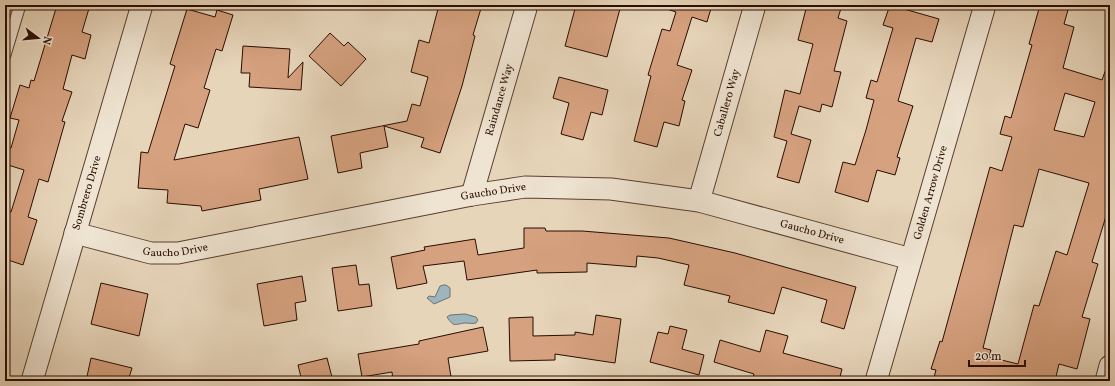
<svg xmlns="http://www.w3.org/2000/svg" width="1115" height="386" viewBox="0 0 1115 386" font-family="Vollkorn,serif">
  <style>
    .water { fill: #9db5bc; stroke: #6f7171 }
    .building { fill: #d6a17f; stroke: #290c00; fill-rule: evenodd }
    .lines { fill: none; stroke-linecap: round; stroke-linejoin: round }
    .lane-casing { stroke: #583e2e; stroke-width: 13 }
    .street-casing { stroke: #583e2e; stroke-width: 23 }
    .lane { stroke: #efe4d2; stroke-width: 11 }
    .street { stroke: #efe4d2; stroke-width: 21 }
    .labels { text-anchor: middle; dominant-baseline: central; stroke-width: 3; stroke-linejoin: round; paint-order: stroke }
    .street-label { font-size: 11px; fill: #290c00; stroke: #efe4d2 }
  </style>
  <rect width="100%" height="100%" fill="#e7d5ba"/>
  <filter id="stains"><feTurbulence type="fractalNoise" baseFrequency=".005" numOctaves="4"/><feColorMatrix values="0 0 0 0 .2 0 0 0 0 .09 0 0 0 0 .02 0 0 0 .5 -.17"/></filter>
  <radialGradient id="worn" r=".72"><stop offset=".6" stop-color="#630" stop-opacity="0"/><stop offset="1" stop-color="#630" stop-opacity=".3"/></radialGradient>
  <g class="water">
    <path d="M444,285h2l4,3v9l-16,7 -7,-6 2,-2 6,1 5,-11z"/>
    <path d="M465,314l11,3 2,3 -2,3c-4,1 -7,0 -11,0 -10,1 -11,5 -18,-6l3,-2z"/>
  </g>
  <g class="building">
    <path d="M57,5h33l-8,27 9,3 -6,24 -13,-4 -9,34 9,3 -10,29 3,1 -17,60 -9,-3 -11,38 9,3 -14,45 -18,-6v-49l6,2 13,-42 -19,-6v-17l6,1 8,-28 -9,-2 10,-33 9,3 2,-8 3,1z"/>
    <path d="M439,5h43l-9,30 2,1 -13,50 -22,67 -19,-6 3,-9 -40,-12 4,21 -28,6 2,15 -24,5 -7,-37 76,-15 5,-17 8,2 8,-29 -17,-5 8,-32 10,3z"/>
    <path d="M576,5h45l-14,52 -42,-11z"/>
    <path d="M664,5h48l-5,17 -15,-5 -15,48 15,5 -10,30 3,1 -6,25 -15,-4 -7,25 -23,-6 17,-65 -3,-1 14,-46 8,2 6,-19 -12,-4z"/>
    <path d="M807,5h35l-4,13 9,3 -13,50 7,1 -9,35 -10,-3 -2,8 -21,-6 -8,28 20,6 -12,43 -22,-6 10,-36 -13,-4 11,-47 15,4 13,-50 -15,-4z"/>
    <path d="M890,5l49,14 -7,23 -16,-4 -18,63 15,5 -16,51 3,1 -5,17 -18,-5 -9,32 -33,-10 8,-30 12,3 11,-35 8,-30 -8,-2 5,-18 6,2 16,-54 -10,-3z"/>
    <path d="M1040,5h10l18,5 -4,14 10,3 -11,41 39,12 5,-14 3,1v136l-18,59 6,2 -16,53 8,2 -13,50 -18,-5 -4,17h-122l3,-11 -5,-1 9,-28 2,1 48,-175 12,4 10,-34 -12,-3 5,-18 6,2 21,-73 -3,-1zM1065,93l30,9 -11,35 -30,-7zM1039,169l50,14 -22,72 -11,-4 -17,55 -5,-1 -16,59 -29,-7 2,-7 -8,-2 31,-123 9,2z"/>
    <path d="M187,9l28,8 2,-7 16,5 -11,36 -6,-2 -12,39 6,2 -12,38 -13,-4 -11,36 125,-23 9,42 -49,10 2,11 -59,11 -1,-5 -34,-3 1,-13 -30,-2 3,-36 7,1 27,-87 -5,-2z"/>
    <path d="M330,33l14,13 4,-4 18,17 -25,27 -32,-30z"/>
    <path d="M243,46l47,3 -2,29 15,-16 -2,28 -52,-3 1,-14h-9z"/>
    <path d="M559,77l49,13 -6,25 -11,-3 -8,28 -22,-6 8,-31 -16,-5z"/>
    <path d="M524,228h21l1,3h36l87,7 66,15 121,34 -12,42 -23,-7 6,-22 -45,-13 -8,27 -46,-12 2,-6 -46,-11 5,-20 -31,-7 -21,-2 -1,11 -49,-4v9l-50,1v-3l-70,10 -3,-19 -41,5 4,17 -30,6 -6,-32 34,-7 -1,-3 51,-8 3,16 46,-7z"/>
    <path d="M356,265l3,20 10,-1 3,22 -34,5 -6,-43z"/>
    <path d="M302,276l4,25 -11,2 2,17 -33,6 -7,-42z"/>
    <path d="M101,283l47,11 -9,42 -48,-12z"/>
    <path d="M596,315l25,4 -6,44 -60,-9v6l-45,1 -1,-43 24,-1v19l42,-1v-3l18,3z"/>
    <path d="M670,326l17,4 -5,19 22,6 -5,20 -49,-13 8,-30 10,2z"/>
    <path d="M483,327l5,24 -40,7 3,19 -18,4h-40l-1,-9 -30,5 -4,-23 61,-10v-3z"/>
    <path d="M766,330l22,6 -5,17 59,16 -3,12h-87l2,-7 -40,-12 6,-22 40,12z"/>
    <path d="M91,358l41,10 -4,13h-42z"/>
    <path d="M327,358l6,23h-31l-4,-16z"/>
  </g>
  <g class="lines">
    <g class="lane-casing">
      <path id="lane" d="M5,55l15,-50"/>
    </g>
    <g class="street-casing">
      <g id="street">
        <path id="s1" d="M472,195l55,-190"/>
        <path id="s2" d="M699,201l56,-196"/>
        <path id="s3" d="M75,233l76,20h27l294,-58 53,-8 86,2 88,12 212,58"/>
        <path id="s4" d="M32,381l110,-376"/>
        <path id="s5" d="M876,381l109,-376"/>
        <path d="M1106,381l4,-15"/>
      </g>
    </g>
    <use href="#lane" class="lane"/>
    <use href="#street" class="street"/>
  </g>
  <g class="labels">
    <g class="street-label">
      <text stroke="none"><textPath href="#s1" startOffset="99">Raindance Way</textPath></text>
      <text stroke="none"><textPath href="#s2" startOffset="102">Caballero Way</textPath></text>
      <text stroke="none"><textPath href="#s4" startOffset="196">Sombrero Drive</textPath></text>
      <text stroke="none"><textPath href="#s3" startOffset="427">Gaucho Drive</textPath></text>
      <text stroke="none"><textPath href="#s5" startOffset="196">Golden Arrow Drive</textPath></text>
      <text stroke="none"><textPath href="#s3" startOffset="751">Gaucho Drive</textPath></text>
      <text stroke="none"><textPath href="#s3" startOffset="103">Gaucho Drive</textPath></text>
    </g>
  </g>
  <rect width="1115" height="386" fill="none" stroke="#e7d5ba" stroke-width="20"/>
  <rect x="6" y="6" width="1103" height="374" fill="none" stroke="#290c00" stroke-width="2"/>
  <rect x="10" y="10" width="1095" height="366" fill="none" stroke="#290c00"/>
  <g transform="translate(38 38) rotate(106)" stroke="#efe4d2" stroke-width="3" paint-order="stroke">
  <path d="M0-3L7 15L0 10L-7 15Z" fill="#290c00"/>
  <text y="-6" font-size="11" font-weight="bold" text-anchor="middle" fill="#290c00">N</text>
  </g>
  <path d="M969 360v6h56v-6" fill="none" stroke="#290c00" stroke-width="2"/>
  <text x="975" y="360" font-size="12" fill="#290c00" stroke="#efe4d2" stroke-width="3" paint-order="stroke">20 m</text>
  <rect width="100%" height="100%" filter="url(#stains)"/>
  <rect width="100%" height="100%" fill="url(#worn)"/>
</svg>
